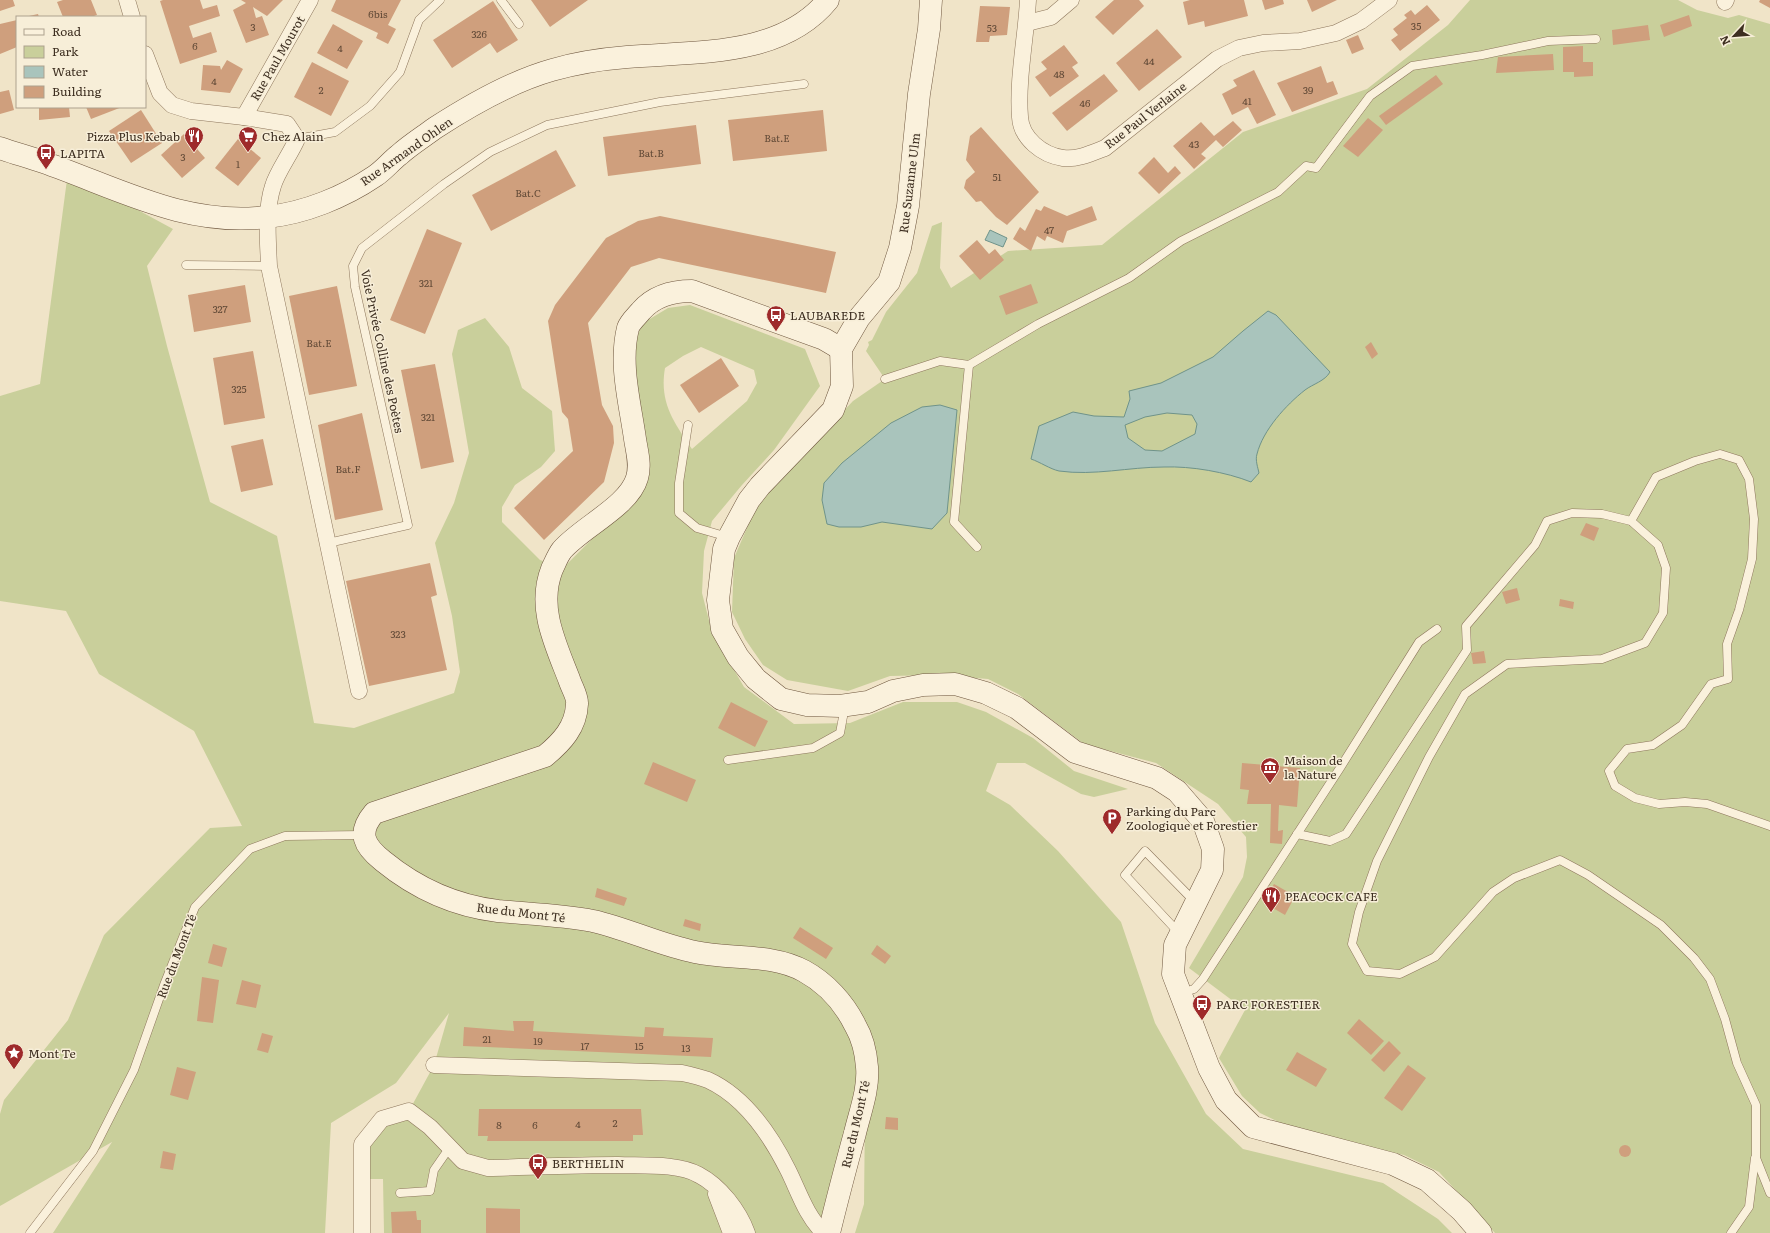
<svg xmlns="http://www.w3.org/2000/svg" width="1770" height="1233" viewBox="0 0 1770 1233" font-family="Literata,serif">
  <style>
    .green { fill: #c9cf9b; fill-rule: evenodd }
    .water { fill: #a9c4bc; stroke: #6f938a; fill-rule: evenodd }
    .building { fill: #cf9f7d }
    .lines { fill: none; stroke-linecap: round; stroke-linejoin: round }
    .lane-casing { stroke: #8d765c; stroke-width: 9 }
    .street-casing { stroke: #8d765c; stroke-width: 17 }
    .secondary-casing { stroke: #6f573f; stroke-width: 23 }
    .lane { stroke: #faf1dc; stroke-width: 8 }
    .street { stroke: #faf1dc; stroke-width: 16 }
    .secondary { stroke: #faf1dc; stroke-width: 22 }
    .labels { text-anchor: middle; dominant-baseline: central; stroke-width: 3; stroke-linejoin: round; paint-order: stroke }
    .number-label { font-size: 10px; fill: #624a37 }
    .street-label { font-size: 12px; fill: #3d2e20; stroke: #f7eed8 }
    .poi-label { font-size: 12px; fill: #3d2e20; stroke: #f7eed8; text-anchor: start }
  </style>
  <rect width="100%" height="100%" fill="#f0e4c8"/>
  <g class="green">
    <path d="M1470,0h208l19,10 31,8 11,-3 31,9v1209h-275l-56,-61 -35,-17 -107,-24 -37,-18 -18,-17 -23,-38 26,-48 -56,-42 54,-91 4,-20 -1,-20 -28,-33 -62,-41 -72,-19 -66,-50 -30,-15 -50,-4 -48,1 -42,15 -61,-11 -24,-15 -18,-26 -13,-27 2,-54 25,-58 94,-99 32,-22 -19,-28 3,-6 -1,-3 4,-2 14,-28 31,-39 15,-47 10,-4 -2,46 11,20 57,-37 94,-6 141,-113 124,-43 81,-64z"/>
    <path d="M68,172l105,57 -26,37 20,80 43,156 67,34 37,187 40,5 100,-35 6,-21 -8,-56 -17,-73 19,-40 15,-50 -17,-99 6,-24 27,-12 24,29 13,41 30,23 3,40 -14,16 -26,18 -13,22v15l38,38 23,8 76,-76 -6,-147 10,-22 25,-15 22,-3 115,44 15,37 -46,64 -32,35 -30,36 -8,30 -2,42 10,39 32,55 50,37 56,-1 53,-21h54l29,10 47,26 41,33 54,18 -34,8 -13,-3 -56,-31h-28l-11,28 24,14 48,46 63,71 34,101 51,91 37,35 140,34 55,36 14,14h-597l9,-29 1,-94 -36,123h-445l-1,-54h-22l1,-35 20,-25 27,-8 25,-46 15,-52 -53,70 -65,40 -6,110h-272l59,-91 -112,64v-92l4,-14 64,-80 36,-85 106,-107 32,-2 -48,-95 -95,-57 -33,-63 -66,-10v-205l40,-12zM701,347l53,23 3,13 -10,18 -55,48c-18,-27 -33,-46 -27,-81l18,-12z"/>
  </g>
  <g class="water">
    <path d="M990,230l17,8 -4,9 -18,-7z"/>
    <path d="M1268,311l8,4 54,57c-5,9 -17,12 -25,18 -19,15 -42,40 -48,64 -2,6 1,14 2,19l-8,9c-25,-10 -60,-16 -87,-15 -35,0 -70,9 -105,4 -9,-2 -19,-9 -28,-12l8,-33 34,-14 21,4 30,1 6,-18 -1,-8 32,-8 52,-26 30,-26zM1167,413l25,2 5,9 -2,10 -33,17 -17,-1 -17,-12 -3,-13 20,-8z"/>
    <path d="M940,405l17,5 -10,103 -15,16 -50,-7 -21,5h-22l-12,-3 -5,-24 2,-17 18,-20 49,-40 31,-16z"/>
  </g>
  <g class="building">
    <path d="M0,0h13l2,6 -15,5z"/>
    <path d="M63,0h28l6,15 -6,2h-28l-6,-15z"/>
    <path d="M163,0h37l3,9 14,-4 3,11 -31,10 4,12 18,-6 6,20 -37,12 -20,-63z"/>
    <path d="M241,0h42l-16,16 -14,-9 3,11 6,-2 7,19 -23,8 -13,-33 13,-7z"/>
    <path d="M336,0h65l-13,25 8,4 -8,15 -12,-6 2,-5 -47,-22z"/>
    <path d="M531,0h57l-38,27z"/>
    <path d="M1114,0h25l5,6 -31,29 -18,-18z"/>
    <path d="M1190,0h54l4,16 -43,11 -1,-6 -16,4 -5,-23z"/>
    <path d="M1262,0h21l1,4 -19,6z"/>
    <path d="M1307,0h30l-25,12z"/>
    <path d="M1760,0h10v8l-11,-6z"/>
    <path d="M493,1l25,39 -21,13 -7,-10 -38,25 -19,-28z"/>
    <path d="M1427,5l13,15 -40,31 -9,-11 7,-5 -5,-6 14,-11 -3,-3 7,-5 4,5z"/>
    <path d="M980,6l30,1 -3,28 -17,1 -1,6h-13z"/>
    <path d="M38,14l1,3h-10v-1z"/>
    <path d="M1689,15l3,11 -28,11 -4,-12z"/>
    <path d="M17,20v27l-17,7v-30z"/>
    <path d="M333,24l30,17 -16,28 -30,-16z"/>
    <path d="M1648,25l2,15 -37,5 -1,-15z"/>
    <path d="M1157,29l25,28 -43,34 -23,-28z"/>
    <path d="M1358,35l6,14 -12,5 -6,-14z"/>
    <path d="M1064,45l14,18 -6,4 7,9 -29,21 -15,-20 12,-8 -6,-7z"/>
    <path d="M1583,46v16h10v14l-19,1v-5h-11v-25z"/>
    <path d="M1553,54l1,16 -58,3 2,-16z"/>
    <path d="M227,60l16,9 -13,24 -29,-3 2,-25 17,1 1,4z"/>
    <path d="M312,62l37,19 -18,35 -37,-19z"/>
    <path d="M1321,66l6,17 6,-2 5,13 -46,18 -15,-29z"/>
    <path d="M1254,70l22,45 -19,9 -9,-17 -16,8 -10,-21 15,-8 -4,-6z"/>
    <path d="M1104,74l14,17 -51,40 -15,-18z"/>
    <path d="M1436,75l7,9 -57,41 -7,-9z"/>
    <path d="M9,90l5,20 -14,4v-22z"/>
    <path d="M39,107h30l1,10 -31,3z"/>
    <path d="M86,107h36l-31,12z"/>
    <path d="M141,110l21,33 -31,20 -22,-32z"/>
    <path d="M823,110l4,41 -94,10 -5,-41z"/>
    <path d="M1368,118l15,12 -25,27 -15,-11z"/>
    <path d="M1233,121l9,9 -19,17 -7,-7 -15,14 5,4 -12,11 -21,-23 28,-24 13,14z"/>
    <path d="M696,125l5,39 -93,12 -5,-39z"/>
    <path d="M981,127l58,65 -32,33 -11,-8 -15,-16 -5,1 -12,-14 2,-8 9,-8 -9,-12 4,-24z"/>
    <path d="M184,134l21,24 -23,20 -21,-23z"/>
    <path d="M238,139l23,19 -23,28 -23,-18z"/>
    <path d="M556,150l20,36 -85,45 -19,-36z"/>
    <path d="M1154,157l14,16 7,-7 6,7 -22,21 -21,-21z"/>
    <path d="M1044,206l23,10 25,-10 5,14 -30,11 -4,12 -16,-7 -2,5 -8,-5 -6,15 -18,-12 7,-12 5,4 11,-22 5,2z"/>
    <path d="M660,216l176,36 -10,41 -167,-35 -28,9 -43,56 14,82 11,21 1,17 -10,39 -60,58 -30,-32 59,-57 -5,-32 -6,-7 -14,-91 7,-16 51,-67 32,-17z"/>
    <path d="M427,229l35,14 -37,91 -35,-14z"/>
    <path d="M977,240l12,14 6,-5 9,11 -24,20 -21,-24z"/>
    <path d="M1031,284l7,19 -32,12 -7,-19z"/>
    <path d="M245,285l6,37 -57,10 -6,-37z"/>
    <path d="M337,286l20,100 -48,9 -20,-99z"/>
    <path d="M1371,342l7,12 -6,5 -7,-12z"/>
    <path d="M253,351l12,67 -41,7 -11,-67z"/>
    <path d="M721,358l18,28 -40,27 -19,-28z"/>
    <path d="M435,364l19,98 -33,7 -20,-99z"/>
    <path d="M362,413l21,97 -48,10 -17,-95z"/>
    <path d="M263,439l10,46 -32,7 -10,-46z"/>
    <path d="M1586,523l13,5 -5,13 -14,-6z"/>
    <path d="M430,563l7,32 -6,2 16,73 -78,16 -23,-105z"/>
    <path d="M1517,588l3,12 -14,4 -4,-12z"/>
    <path d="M1560,599l14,3 -1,7 -14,-3z"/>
    <path d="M1484,651l2,12 -13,1 -2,-11z"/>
    <path d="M731,702l37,19 -13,26 -37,-19z"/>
    <path d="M653,762l43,18 -9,22 -43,-18z"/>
    <path d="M1242,763l58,5 -3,39 -18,-2 -1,26 5,-1 -1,14 -12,-1 1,-39h-24l2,-14 -9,-1z"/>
    <path d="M1274,884l21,12 -10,19 -22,-13z"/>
    <path d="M597,888l30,10 -3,8 -29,-9z"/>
    <path d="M685,919l16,5 -1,7 -17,-5z"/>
    <path d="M800,927l33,21 -7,11 -33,-21z"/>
    <path d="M213,944l14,4 -5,19 -14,-4z"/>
    <path d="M877,945l14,11 -6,8 -14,-10z"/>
    <path d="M202,977l17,3 -6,43 -16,-2z"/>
    <path d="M242,980l19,5 -5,23 -20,-4z"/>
    <path d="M1359,1019l25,22 -13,14 -24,-22z"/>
    <path d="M513,1021h21l-1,10 111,6 1,-10 19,1 -1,8 50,2 -2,19 -248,-11 1,-19 50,4z"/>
    <path d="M262,1033l11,3 -5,17 -11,-3z"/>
    <path d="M1389,1041l12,12 -17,19 -13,-12z"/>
    <path d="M1297,1052l30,17 -11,18 -30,-17z"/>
    <path d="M1408,1065l18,13 -24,33 -18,-13z"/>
    <path d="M177,1067l19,5 -8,28 -18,-5z"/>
    <path d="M479,1109h162l2,26h-10v6h-146l1,-5h-10z"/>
    <path d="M886,1117l12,1v12l-13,-1z"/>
    <circle cx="1625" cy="1151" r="6"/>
    <path d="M163,1151l13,3 -3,16 -13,-2z"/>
    <path d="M486,1208l34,1v24h-34z"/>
    <path d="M416,1211l1,9h4v13h-29l-1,-21z"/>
  </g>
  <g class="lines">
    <g class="lane-casing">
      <g id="lane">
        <path d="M501,0l18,24"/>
        <path d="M297,139l38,-7 35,-26 30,-34 19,-52 21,-20"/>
        <path d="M186,265l83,1"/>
        <path d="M969,365l-15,157 23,25"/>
        <path d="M885,379l55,-18 29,4 69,-41 91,-46 52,-37 97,-49 28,-26 10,2 54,-72 42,-30 70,-11 66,-14 48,-2"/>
        <path d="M688,425l-9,58v30l18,15 31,9"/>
        <path d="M1631,521l25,-44 39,-16 25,-7 19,6 10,19 5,40 -2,40 -13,51 -12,34 1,35 -17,5 -29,41 -29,20 -26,4 -18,22 6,15 20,12 24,6 26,-2 22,2 63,22"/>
        <path d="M328,543l80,-18 -53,-238 -2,-21 9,-18 82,-64 46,-32 57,-27 113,-23 144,-18"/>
        <path d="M728,760l85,-12 27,-15 5,-27"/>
        <path d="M1297,834l33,7 16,-7 121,-184 -1,-24 69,-81 12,-24 25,-8 30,1 29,7 27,24 8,23 -3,45 -18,30 -43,16 -95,5 -42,30 -36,63 -52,104 -18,51 -7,32 15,27 33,3 35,-17 58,-65 21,-14 46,-18 28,15 73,50 33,33 16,21 15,40 12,44 19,42v53l14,35"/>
        <path d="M1179,933l-54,-58 20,-24 50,51"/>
        <path d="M1182,993l12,-4 9,-10 137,-211 79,-126 18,-13"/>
        <path d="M400,1193l30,-2 4,-21 16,-23"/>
        <path d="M30,1233l63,-82 41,-81 30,-85 31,-78 55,-58 35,-13 78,-1"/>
        <path d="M1731,1233l18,-26 6,-49"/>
      </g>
    </g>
    <g class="street-casing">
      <g id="street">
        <path d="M127,0l5,17"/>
        <path d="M1028,0c-2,37 -11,80 -8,117 1,21 22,38 43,41 14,2 29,-5 42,-10l112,-89 22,-11 24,-5 37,-2 36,-8 25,-12 28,-21"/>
        <path d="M1725,2l1,-2"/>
        <path d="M1027,23l24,-6 20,-17"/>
        <path d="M145,54l15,39 12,12 19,6 53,6 43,7 10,15c-7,16 -20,33 -24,47 -8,24 -5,55 -4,80l90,425"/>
        <path d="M244,117l66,-117"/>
        <path d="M434,1065l248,8c9,2 18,4 26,7 37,17 63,56 80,90 11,22 18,46 36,63"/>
        <path d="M716,1194l15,39"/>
        <path d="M362,1233v-89l20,-25 27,-8 21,16 33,34 25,7c43,-1 87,-3 130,-3 24,1 60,-2 81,10 21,11 40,36 48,58"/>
      </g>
    </g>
    <g class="secondary-casing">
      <g id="secondary">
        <path d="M931,0l-2,29 -10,65 -11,112 -8,42 -11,34 -30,36 -18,31 1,37 -9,24 -73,76 -11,14 -20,37 -5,12 -6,51 4,29 16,28 18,22 25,20 26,6 33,1 28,-4 25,-11 30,-6 32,-1 31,9 31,15 58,44 82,26 20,13 26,30 10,28 -1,21 -37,75 -2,29 36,94 17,32 27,27 140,37 34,16 35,31 19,22"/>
        <path d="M0,148c14,5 29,9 43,14 75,26 142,65 224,55 38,-4 77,-20 108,-41 9,-6 16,-15 24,-21 11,-10 24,-18 36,-27 34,-22 78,-47 117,-58 24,-7 50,-11 75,-13 67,-6 154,1 201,-57"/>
        <path d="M829,1233c8,-33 17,-67 26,-100 5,-21 14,-44 12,-66 -1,-14 -5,-30 -12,-42 -11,-22 -29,-42 -51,-54 -33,-18 -73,-11 -109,-19 -35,-7 -67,-23 -102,-31 -31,-6 -63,-7 -95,-10 -42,-5 -82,-23 -115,-50 -19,-15 -26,-28 -9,-48l171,-57c17,-14 31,-29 32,-52 1,-7 -6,-18 -8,-25 -14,-36 -32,-72 -17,-110 3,-6 6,-14 10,-19 20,-23 67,-44 75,-72 4,-13 0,-26 -2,-39 -5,-36 -16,-75 -7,-111 2,-6 9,-12 13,-17 13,-15 31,-20 51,-20l132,48 17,10"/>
      </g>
    </g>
    <use href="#lane" class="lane"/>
    <use href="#street" class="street"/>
    <use href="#secondary" class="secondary"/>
  </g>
  <defs>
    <g id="restaurant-pin" transform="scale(1)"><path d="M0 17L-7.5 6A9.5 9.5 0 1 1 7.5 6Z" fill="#9e2a2b" stroke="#f7eed8"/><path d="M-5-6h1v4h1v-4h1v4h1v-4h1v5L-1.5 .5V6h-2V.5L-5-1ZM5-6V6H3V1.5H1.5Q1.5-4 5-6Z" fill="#fff"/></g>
    <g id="supermarket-pin" transform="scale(1)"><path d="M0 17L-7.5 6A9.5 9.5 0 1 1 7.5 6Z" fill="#9e2a2b" stroke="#f7eed8"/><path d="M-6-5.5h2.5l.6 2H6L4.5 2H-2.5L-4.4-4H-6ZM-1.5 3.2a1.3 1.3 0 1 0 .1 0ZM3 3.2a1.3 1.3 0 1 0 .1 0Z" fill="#fff"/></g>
    <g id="bus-pin" transform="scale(1)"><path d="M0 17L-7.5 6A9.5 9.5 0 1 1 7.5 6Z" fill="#9e2a2b" stroke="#f7eed8"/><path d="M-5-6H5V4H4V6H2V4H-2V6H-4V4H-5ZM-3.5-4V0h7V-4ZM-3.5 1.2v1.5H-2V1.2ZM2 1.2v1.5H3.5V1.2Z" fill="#fff"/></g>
    <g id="museum-pin" transform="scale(1)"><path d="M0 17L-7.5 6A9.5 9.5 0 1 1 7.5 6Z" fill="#9e2a2b" stroke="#f7eed8"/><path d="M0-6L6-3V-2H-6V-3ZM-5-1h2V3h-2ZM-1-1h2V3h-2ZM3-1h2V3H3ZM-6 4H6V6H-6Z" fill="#fff"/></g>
    <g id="parking-pin" transform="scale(1)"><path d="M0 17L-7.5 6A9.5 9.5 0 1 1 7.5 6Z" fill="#9e2a2b" stroke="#f7eed8"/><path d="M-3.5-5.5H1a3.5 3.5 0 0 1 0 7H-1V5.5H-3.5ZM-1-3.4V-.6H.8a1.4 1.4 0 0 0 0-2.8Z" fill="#fff"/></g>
    <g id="sight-pin" transform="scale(1)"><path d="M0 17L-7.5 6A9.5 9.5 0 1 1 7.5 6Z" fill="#9e2a2b" stroke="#f7eed8"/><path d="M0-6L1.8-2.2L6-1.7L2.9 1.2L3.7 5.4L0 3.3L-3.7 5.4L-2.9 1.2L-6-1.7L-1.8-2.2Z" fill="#fff"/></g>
  </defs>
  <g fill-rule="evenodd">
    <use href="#restaurant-pin" x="194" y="136"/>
    <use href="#supermarket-pin" x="248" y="136"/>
    <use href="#bus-pin" x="46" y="153"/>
    <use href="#bus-pin" x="776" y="315"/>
    <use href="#museum-pin" x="1270" y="767"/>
    <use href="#parking-pin" x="1112" y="818"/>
    <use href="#restaurant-pin" x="1271" y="896"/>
    <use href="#bus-pin" x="1202" y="1004"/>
    <use href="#sight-pin" x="14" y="1053"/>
    <use href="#bus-pin" x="538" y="1163"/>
  </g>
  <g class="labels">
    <g class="number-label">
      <text x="378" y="13">6bis</text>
      <text x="1416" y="25">35</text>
      <text x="253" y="26">3</text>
      <text x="992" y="27">53</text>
      <text x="479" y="33">326</text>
      <text x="195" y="45">6</text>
      <text x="340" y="47">4</text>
      <text x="1149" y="60">44</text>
      <text x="1059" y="73">48</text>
      <text x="214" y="80">4</text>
      <text x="321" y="89">2</text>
      <text x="1308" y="89">39</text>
      <text x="1247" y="100">41</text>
      <text x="1085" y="102">46</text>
      <text x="777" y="137">Bat.E</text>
      <text x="1194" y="143">43</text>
      <text x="651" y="152">Bat.B</text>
      <text x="183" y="156">3</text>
      <text x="238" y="163">1</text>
      <text x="997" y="176">51</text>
      <text x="528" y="192">Bat.C</text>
      <text x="1049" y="229">47</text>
      <text x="426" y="282">321</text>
      <text x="220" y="308">327</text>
      <text x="319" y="342">Bat.E</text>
      <text x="239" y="388">325</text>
      <text x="428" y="416">321</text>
      <text x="348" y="468">Bat.F</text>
      <text x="398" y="633">323</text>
      <text x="487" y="1038">21</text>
      <text x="538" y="1040">19</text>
      <text x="585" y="1045">17</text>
      <text x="639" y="1045">15</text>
      <text x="686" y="1047">13</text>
      <text x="615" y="1122">2</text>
      <text x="578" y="1123">4</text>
      <text x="499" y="1124">8</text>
      <text x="535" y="1124">6</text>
    </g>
    <g class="street-label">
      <text transform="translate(277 58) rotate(-60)">Rue Paul Mourot</text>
      <text transform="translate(1145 115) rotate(-38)">Rue Paul Verlaine</text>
      <text transform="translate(406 151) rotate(-35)">Rue Armand Ohlen</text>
      <text transform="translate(909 183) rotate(-83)">Rue Suzanne Ulm</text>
      <text transform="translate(383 351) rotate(78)">Voie Privée Colline des Poètes</text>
      <text transform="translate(521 912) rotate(7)">Rue du Mont Té</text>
      <text transform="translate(176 956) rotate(-69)">Rue du Mont Té</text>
      <text transform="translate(855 1124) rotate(-77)">Rue du Mont Té</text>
    </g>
    <g class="poi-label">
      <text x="180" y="136" text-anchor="end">Pizza Plus Kebab</text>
      <text x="262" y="136">Chez Alain</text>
      <text x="60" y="153">LAPITA</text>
      <text x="790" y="315">LAUBAREDE</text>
      <text x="1284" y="760">Maison de<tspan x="1284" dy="14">la Nature</tspan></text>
      <text x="1126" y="811">Parking du Parc<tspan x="1126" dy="14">Zoologique et Forestier</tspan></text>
      <text x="1285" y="896">PEACOCK CAFE</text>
      <text x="1216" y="1004">PARC FORESTIER</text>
      <text x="28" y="1053">Mont Te</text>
      <text x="552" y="1163">BERTHELIN</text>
    </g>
  </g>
  <rect x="16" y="16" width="130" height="92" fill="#f7eed8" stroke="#ada18e"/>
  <rect x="24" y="29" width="20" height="6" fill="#faf1dc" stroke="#ada18e"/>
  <text x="52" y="36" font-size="12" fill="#3d2e20">Road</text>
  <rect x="24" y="46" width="20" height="12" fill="#c9cf9b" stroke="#ada18e"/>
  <text x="52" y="56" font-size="12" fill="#3d2e20">Park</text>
  <rect x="24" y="66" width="20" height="12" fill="#a9c4bc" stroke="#ada18e"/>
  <text x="52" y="76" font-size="12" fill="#3d2e20">Water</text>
  <rect x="24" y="86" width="20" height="12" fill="#cf9f7d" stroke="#ada18e"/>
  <text x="52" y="96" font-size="12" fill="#3d2e20">Building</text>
  <g transform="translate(1734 36) rotate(244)" stroke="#f7eed8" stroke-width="3" paint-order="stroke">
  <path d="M0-3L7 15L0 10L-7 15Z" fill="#3d2e20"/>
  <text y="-6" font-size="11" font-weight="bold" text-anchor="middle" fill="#3d2e20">N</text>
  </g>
</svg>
